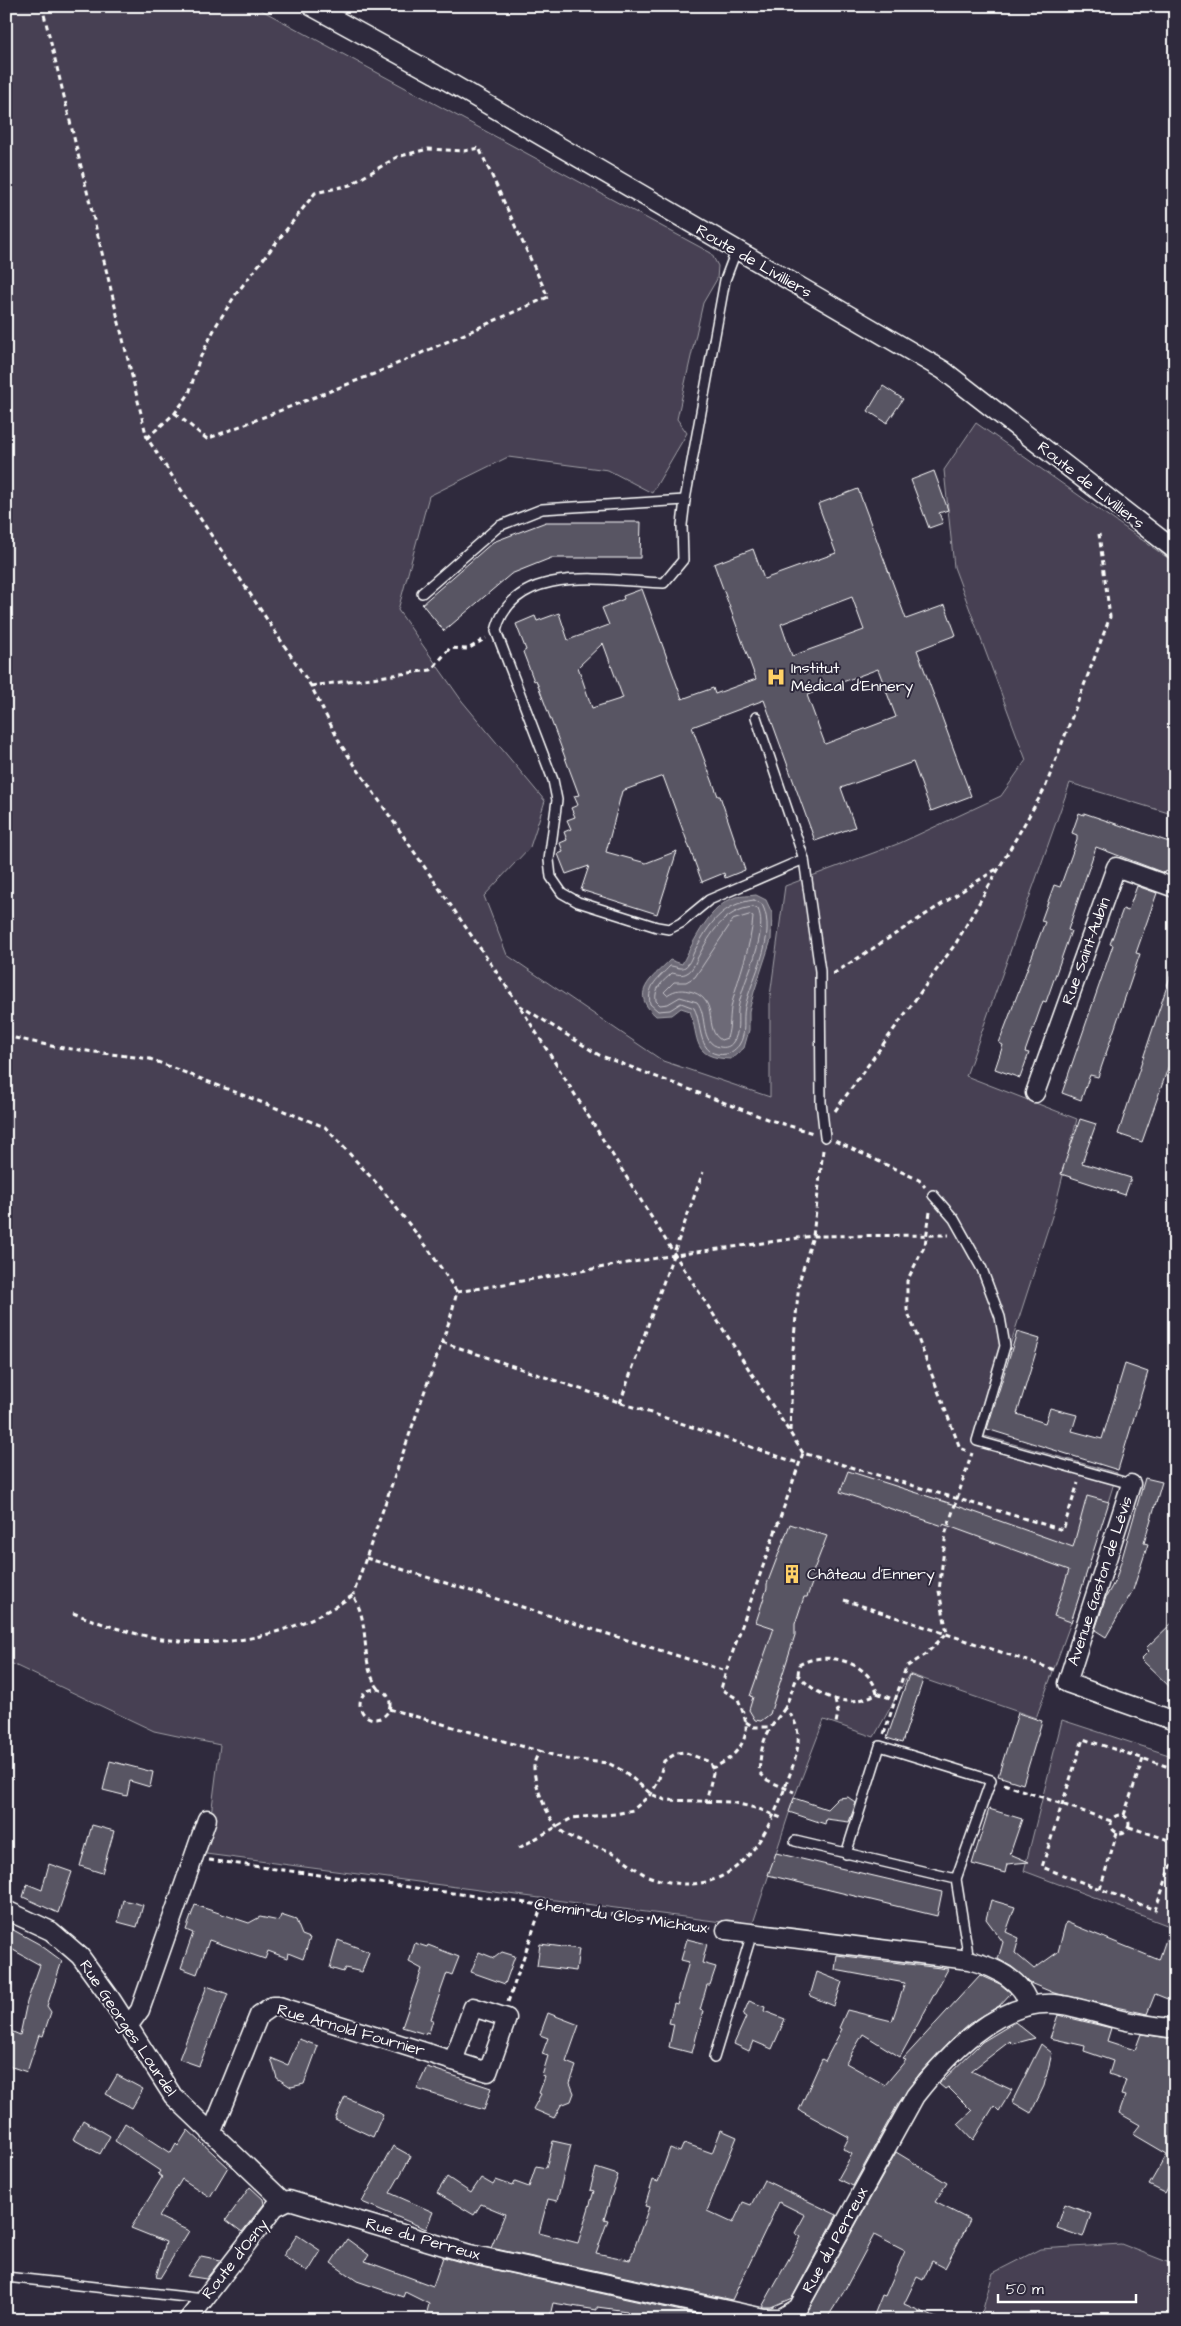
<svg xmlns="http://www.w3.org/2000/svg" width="1181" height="2326" viewBox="0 0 1181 2326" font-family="'Architects Daughter',sans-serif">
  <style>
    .green { fill: #464152; stroke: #a2a0a8 }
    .water { fill: #6d6a77; stroke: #a7a6ad }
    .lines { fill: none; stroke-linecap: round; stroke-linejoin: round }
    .shore { stroke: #c5c3c9; stroke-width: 1 }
    .building { fill: #595564; stroke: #fff; fill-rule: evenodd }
    .lane-casing { stroke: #fff; stroke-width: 12 }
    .street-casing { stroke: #fff; stroke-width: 21 }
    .path { stroke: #fff; stroke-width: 3; stroke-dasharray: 5 4; stroke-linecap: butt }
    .lane { stroke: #2f2a3d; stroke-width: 9 }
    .street { stroke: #2f2a3d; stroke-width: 18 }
    .labels { text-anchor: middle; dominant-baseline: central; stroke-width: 4; stroke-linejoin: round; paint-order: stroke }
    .street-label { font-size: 16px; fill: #fff; stroke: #2f2a3d }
    .poi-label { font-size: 16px; fill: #fff; stroke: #2f2a3d; text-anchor: start }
  </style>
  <rect width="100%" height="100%" fill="#2f2a3d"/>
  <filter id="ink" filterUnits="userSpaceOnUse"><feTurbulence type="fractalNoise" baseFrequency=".02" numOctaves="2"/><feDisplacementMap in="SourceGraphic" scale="10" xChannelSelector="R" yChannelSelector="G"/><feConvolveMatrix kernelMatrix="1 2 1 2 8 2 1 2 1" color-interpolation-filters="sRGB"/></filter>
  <g filter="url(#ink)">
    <g class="green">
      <path d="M6,6h248l457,247 7,13 -1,13 -14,24 -26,116 10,14 -35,60 -44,-23 -100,-13 -79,39 -31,114 64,91 83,100 -15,46 -46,49 23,59 156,106 107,36v-101l15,-110 115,-43 101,-47 25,-36 -72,-193 -10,-97 32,-47 199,140v252l-105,-32 -104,293 111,43 -22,88 -74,228 136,38 -46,149 -35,96 -127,-44 -35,63 -50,-17 -30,78 -42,128 -546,-72 14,-109 -66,-14 -148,-70z"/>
      <path d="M1062,1720l113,37v160l-3,10 -148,-56z"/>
      <path d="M1121,2244l54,21v55h-195l13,-47 47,-24z"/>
    </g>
    <path class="water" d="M756,895l10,5 6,13 -1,27 -17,52 -5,19v19l-5,18 -13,11c-40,-1 -31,-19 -41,-48l-9,-3 -9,7 -16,1c-27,-23 -5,-37 14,-56l12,4c12,-23 28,-59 54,-67 6,-1 13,-1 20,-2z"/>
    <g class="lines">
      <g class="shore">
        <path d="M754,900l8,4c16,32 -10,72 -17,103 -3,13 2,26 -6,38 -2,3 -8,8 -12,9 -31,5 -24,-30 -33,-46l-13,-5 -11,7 -12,1 -8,-7c-3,-19 8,-25 20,-38 5,0 11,4 15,1 5,-3 7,-12 10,-17 15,-27 27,-46 59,-50z"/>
        <path d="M753,907l5,2c4,8 3,20 1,30 -4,24 -17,45 -21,70 -1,10 2,24 -5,33 -3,5 -8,6 -13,5 -21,-3 -12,-32 -23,-45l-17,-5 -12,7 -8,1 -4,-4c-2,-14 7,-19 16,-28 5,1 10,3 15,0 6,-3 8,-10 11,-16 13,-24 26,-47 55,-50z"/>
        <path d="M750,915l3,2c-2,31 -14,57 -21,86 -3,12 -1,23 -5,35l-6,2c-18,-11 -1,-38 -28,-48 -11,-3 -17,-3 -26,3l-3,-3 10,-10h12l9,-5 38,-57z"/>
      </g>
    </g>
    <g class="building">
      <path d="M883,386l20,13 -16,24 -19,-12z"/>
      <path d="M934,471l14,39 -9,3 4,10 -14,5 -18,-48z"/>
      <path d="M858,489l48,130 39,-14 11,30 -39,15 54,146 -40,15 -18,-49 -72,26 14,39 -40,14 -51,-141 -72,27 26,69h2l25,74 -20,8 -1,-5 -22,9 -39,-106 -41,15 -16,61 40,11 31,-12 -20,63 -76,-24 8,-24 -23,8 -8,-20 5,-2 -3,-9 7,-3 -3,-8 7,-3 -4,-9 8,-3 -4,-9 7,-3 -4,-9 5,-1 -43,-115 -2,1 -11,-29 3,-2 -10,-26 19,-8 2,5 22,-8 9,27 41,-15 -7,-17 22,-9 -1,-3 19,-7 40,110 31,-11 2,6 41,-15 -42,-115 39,-15 11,30 72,-26 -18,-49zM852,597l12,33 -72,26 -11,-32zM603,643l20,55 -31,10 -14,-41zM878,669l18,48 -71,27 -18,-49z"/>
      <path d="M546,522h95l-1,36h-89l-40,16 -67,57 -22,-27 71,-62z"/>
      <path d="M1079,813l5,2v-2l91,31v26l-5,-1 -1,3 -4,-1 -1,2 -68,-26 -28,83 3,1 -25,71 -3,-1 -18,51 4,1 -9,25 -25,-9 8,-24 -4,-2 46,-121 -4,-1 13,-36 6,2 17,-47v-5l-5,-2z"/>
      <path d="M1137,886l20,7 -21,60 4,1 -42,123 -8,-2 -9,25 -19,-7 51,-148 -3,-1 13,-35 5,2z"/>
      <path d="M1172,971l3,1v76l-33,94 -24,-8z"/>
      <path d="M1080,1119l16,5 -14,39 49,15 -6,17 -64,-21z"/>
      <path d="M1017,1332l23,7 -23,75 28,9 5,-15 27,7 -5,16 30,8 23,-75 23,8 -30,98 -131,-41z"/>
      <path d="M848,1471l101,32 124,44 14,-51 22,6 -38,120 -17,-6 15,-46 -126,-46v2l-103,-34z"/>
      <path d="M1145,1478l17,4 -18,61 4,1 -15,46 -27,47 -11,-7 11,-33 10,-18z"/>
      <path d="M790,1524l37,12 -14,36 2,3 -8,22h-3l-9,27v11l-25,79 -9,7 -6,-1 -6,-10 4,-13 -3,-1 24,-68 -18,-6 11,-34v-4z"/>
      <path d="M1175,1620v72l-34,-33 8,-8 -3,-3z"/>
      <path d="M909,1675l14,5 -21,63 -15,-5z"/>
      <path d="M1018,1713l24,8 -19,63 -25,-8z"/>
      <path d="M110,1761l43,11 -3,15 -20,-6 -3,15 -24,-6z"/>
      <path d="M848,1797l8,6 -7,19 -23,-3 -1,5 -36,-12 5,-14 33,11 11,-11z"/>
      <path d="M989,1809l33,10 -12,35 19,8 -22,2 -2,9 -33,-9z"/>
      <path d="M92,1825l22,6 -12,42 -22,-7z"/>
      <path d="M776,1853l166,39 -5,24 -169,-41z"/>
      <path d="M49,1864l23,8 -14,41 -35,-16 4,-13 15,6z"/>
      <path d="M123,1900l20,5 -6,22 -19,-5z"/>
      <path d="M991,1900l24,7 -9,25 13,6 -4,15 19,16 24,-17 8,-30 93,38 13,-38 3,1v79l-20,-8 -8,20 -93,-21 -24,-10 -18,-16 -14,-8 5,-17 -17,-23z"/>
      <path d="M195,1905l54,18 11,-6 19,4 2,-6 15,5 6,15 8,3 -7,21 -15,-6 -1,5 -19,-7 -3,8 -56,-19 -12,34 -16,-6 12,-35 -7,-3z"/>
      <path d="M6,1926l33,18 23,17 -15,45 4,6 -8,24 -4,-1 -12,37 -21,-7v-36l14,6 7,-33 13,-37 -34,-19z"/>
      <path d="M687,1939l20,5 -5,19 14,4 -6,18h-3l-7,25 3,1 -11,42 -23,-6 5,-23 -5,-1 5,-20 3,1 12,-42 -8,-2z"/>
      <path d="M338,1940l31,12 -7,20 -17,-4 -2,4 -13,-4z"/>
      <path d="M415,1943l12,4 1,-2 31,12 -7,18 -5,-2 -16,46 2,1 -4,13 -3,-1 -1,2 -23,-7 20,-58 -13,-7z"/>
      <path d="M540,1944l39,5 -3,22 -39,-5z"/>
      <path d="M479,1952l15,6 8,-6 13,4 -10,28 -34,-12z"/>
      <path d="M837,1955l111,14 -48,88 -37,-23 -17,29 39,22 21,-25 -3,-1 77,-84 20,9 11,9 -12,13 -30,18 -18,16 -31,33 -22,31 -45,82 -15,-7 14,-25 -9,-5 6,-12 -50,-27 23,-51 3,2 17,-32 -3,-1 8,-18 45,11 13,-38 -70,-13z"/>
      <path d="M817,1972l25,10 -8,24 -24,-10z"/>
      <path d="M207,1986l21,8 -29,72 -20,-7z"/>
      <path d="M749,2001l16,6 -1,4 21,8 -13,30 -19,-8 -4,10 -15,-7 12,-27 -3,-2z"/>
      <path d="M548,2013l31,12 -13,37 10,4 -6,17 4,10 -3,8 -10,4 -7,13 -21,-9 8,-15 -2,-1 6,-16 -3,-1 6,-20 -6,-2 6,-16 -8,-3z"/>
      <path d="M1058,2015l53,13 -4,13 28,9 6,-16 34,5v136l-10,18 -16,-8 18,-31 -34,-20 7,-9 -21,-12 6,-17 -4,-1 5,-15 -17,-6 4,-13 -29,-10 1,-5 -35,-8z"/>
      <path d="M1015,2022l20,16 -22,6 -3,-3 -39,30 41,19 -13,21 -5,-5 -21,34 -15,-16 14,-13 -24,-24 -3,2 -6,-5 43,-42z"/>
      <path d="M299,2039l19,7 -14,38 -13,3 -14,-9 -6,-20 17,7z"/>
      <path d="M1041,2044l11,9 -8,33 -13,27 -19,-11z"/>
      <path d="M427,2067l64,21 -7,22 -67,-21z"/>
      <path d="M117,2075l26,14 -11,19 -26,-14z"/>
      <path d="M345,2097l38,17 -10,23 -38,-18z"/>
      <path d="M83,2120l27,16 -10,18 -27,-15z"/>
      <path d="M125,2123l46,30 5,-9 2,2 10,-16 40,37 -18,30 -28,-18 -23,38 30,14 -29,47 -4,-1 10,-35 -35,-14 31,-51 -4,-3 2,-3 -45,-30z"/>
      <path d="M721,2130l16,7 -30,74 26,12 10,-21 8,3 13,-25 73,35 -45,83 -21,9h-9l39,-70 -6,-4 10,-18 -26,-13 -47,98 -241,-52 14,-34 -24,-10 -7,11 -37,-22 10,-16 24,16 10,-15 12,7 3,-5 17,6 2,-4 14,5 7,-21 10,2 7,-27 18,4 -14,56 -9,-2 -9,34 39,10 16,-52 -4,-1 6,-22 22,7 -14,44 4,1 -12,33 34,7 19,-53 -4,-1 8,-26 5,2 12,-34 10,4 4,-9 28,10z"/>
      <path d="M393,2146l18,10 -21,37 43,19 -7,17 -64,-27z"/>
      <path d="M896,2152l51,31 -12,19 35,18 -25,48 -13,-7 -9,19 -6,-3 -13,27 37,16h-69l10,-25 3,1 20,-45 -31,-16 -31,58 -17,27h-12l-9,-4z"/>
      <path d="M250,2187l13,12 1,5 -22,28 -16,-12z"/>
      <path d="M1065,2204l26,10 -8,23 -26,-9z"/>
      <path d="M297,2235l24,16 -13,21 -25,-16z"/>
      <path d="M347,2239l22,16 -4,6 68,25 10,-29 25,7 254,56h-67l-29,-5 1,-4 -30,-4v3l-44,-7 -4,17h-124l4,-16 -24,-12 -2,5 -46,-16 -26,-18z"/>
      <path d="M201,2256l20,4 -15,19 -19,-3z"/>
    </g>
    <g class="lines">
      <g class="lane-casing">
        <g id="lane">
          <path d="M736,251l-11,29 -40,220 -3,25 1,35 -19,23c-54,-2 -151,-22 -168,48l57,149 4,20 -8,60 2,17 11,16 16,9 79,25 12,2 12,-6 28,-23 95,-41 -48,-142"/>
          <path d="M422,593l77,-67 43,-17 143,-9"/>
          <path d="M804,859l16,112 1,131 4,35"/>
          <path d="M933,1195l21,24 28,50 18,48 5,29 -28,95 154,43"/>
          <path d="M795,1841l161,38 13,81"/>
          <path d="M846,1854l34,-108 111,34 -35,99"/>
          <path d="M714,2058l38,-125"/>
          <path d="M6,2277l198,22"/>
        </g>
      </g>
      <g class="street-casing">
        <g id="street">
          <path d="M311,6l124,68 508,296 232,180"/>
          <path d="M1035,1093l81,-226 59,21"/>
          <path d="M1131,1484l-64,199 108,38"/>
          <path d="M6,1910l45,21 29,25 29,40 64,100 110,105"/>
          <path d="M726,1930l243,30c25,7 54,19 60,46"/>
          <path d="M129,2025l11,-15 67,-191"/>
          <path d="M211,2134l48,-119 13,-9h7l209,66 19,-54 -34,-11 -20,54"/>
          <path d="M188,2320l87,-113 14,-7 181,54 294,64h17l17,-10 117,-212c32,-41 82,-96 140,-92 22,2 45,11 67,16 17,4 35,6 53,9"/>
        </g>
      </g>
      <g class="path">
        <path d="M42,6l105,432 164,248 30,59 178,260"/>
        <path d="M147,438l28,-25 14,-19 10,-34 18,-36 19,-30 79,-101 35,-8 47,-28 31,-8 36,2 15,-3 69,149 -174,77 -167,65 -32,-26"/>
        <path d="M311,686l120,-16 19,-22 18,1 18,-11"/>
        <path d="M833,974l165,-106"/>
        <path d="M6,1036l50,11 94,12 175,68 55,60 47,60 30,45 -7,27 -97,276"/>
        <path d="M835,1111l121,-168 89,-155 65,-171 -11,-83"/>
        <path d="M835,1141l84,39 6,7"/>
        <path d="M930,1212l-5,33 -18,36v29l53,138 8,3"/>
        <path d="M457,1292l218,-37 138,-19 136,-1"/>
        <path d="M442,1342l356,121"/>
        <path d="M620,1403l83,-231"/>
        <path d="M790,1431l3,-81 6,-68 14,-46 10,-86"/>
        <path d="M803,1453l-128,-198 -156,-250 80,50 168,64 46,14"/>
        <path d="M366,1558l360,113 77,-218 260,77 15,-47"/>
        <path d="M844,1600l211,70"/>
        <path d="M73,1613c34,13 70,25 107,28 59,7 125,-12 173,-46 3,6 6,12 8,19 7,25 1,56 19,76"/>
        <circle cx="375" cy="1704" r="15"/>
        <path d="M877,1693l18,7"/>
        <path d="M835,1700l3,13 -2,10"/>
        <path d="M785,1708c-20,27 -23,30 -26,64l8,8 27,12"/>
        <path d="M389,1709l150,42c-1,4 -5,10 -5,14 -1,19 15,58 30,68 14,10 34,13 49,20 13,6 23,18 35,23 80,30 116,-29 139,-94 10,-27 20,-51 -2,-74l13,-33c21,23 51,35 79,18 -7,-31 -52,-44 -78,-28l-1,10"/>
        <path d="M746,1722l8,5h15"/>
        <path d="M884,1734l22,-67 19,-12 22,-22 -8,-42 7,-59 26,-79"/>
        <path d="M539,1751l27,8 42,4 17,9 26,22 14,6 66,2 28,7 25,10"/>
        <path d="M711,1768c17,-5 37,-23 35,-43 -1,-9 -5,-18 -8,-26l-17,-10 5,-18"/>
        <path d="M1175,1769l-92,-30 -41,128 113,43 20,-54"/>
        <path d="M1004,1784l107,37"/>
        <circle cx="1120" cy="1824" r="9"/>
        <path d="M1124,1815l19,-56"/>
        <path d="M1129,1827l46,15"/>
        <path d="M519,1848l53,-30 44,-4 17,-4 18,-16 7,-12 6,-21 13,-8 7,-1 26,10 3,11 -7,29"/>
        <path d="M209,1860l502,68"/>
        <path d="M1100,1889l17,-56"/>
        <path d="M508,2002l34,-97"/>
      </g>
      <use href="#lane" class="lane"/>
      <use href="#street" class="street"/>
    </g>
  </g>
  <defs>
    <g id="hospital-bare" transform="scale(1.5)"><path d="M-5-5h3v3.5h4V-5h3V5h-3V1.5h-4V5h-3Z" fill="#ffd166" stroke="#2f2a3d" stroke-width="2.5" paint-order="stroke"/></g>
    <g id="building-bare" transform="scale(1.5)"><path d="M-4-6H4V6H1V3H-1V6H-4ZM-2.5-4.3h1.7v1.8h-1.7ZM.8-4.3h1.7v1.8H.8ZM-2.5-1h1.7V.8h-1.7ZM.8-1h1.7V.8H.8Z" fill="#ffd166" stroke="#2f2a3d" stroke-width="2.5" paint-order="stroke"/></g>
  </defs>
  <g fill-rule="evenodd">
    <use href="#hospital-bare" x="776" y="677"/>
    <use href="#building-bare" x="792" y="1574"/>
  </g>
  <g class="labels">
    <g class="street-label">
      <text transform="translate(754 261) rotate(30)">Route de Livilliers</text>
      <text transform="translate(1091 485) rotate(38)">Route de Livilliers</text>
      <text transform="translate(1086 951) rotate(-70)">Rue Saint-Aubin</text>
      <text transform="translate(1100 1581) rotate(-72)">Avenue Gaston de Lévis</text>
      <text transform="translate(621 1916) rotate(8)">Chemin du Clos Michaux</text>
      <text transform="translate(128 2028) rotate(56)">Rue Georges Lourdel</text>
      <text transform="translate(351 2030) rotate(16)">Rue Arnold Fournier</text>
      <text transform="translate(423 2239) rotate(16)">Rue du Perreux</text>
      <text transform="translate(835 2240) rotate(-61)">Rue du Perreux</text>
      <text transform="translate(235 2259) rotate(-52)">Route d'Osny</text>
    </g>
    <g class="poi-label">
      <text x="791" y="668">Institut<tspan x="791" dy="18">Médical d'Ennery</tspan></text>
      <text x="807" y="1574">Château d'Ennery</text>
    </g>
  </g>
  <rect width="1181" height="2326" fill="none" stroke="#2f2a3d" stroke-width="25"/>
  <rect x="12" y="12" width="1156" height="2301" fill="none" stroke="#fff" stroke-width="2" filter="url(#ink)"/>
  <path d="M998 2294v8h138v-8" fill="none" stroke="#ffffff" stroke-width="2.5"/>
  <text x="1006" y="2294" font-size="15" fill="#ffffff" stroke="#2f2a3d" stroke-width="4" paint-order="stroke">50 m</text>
</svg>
